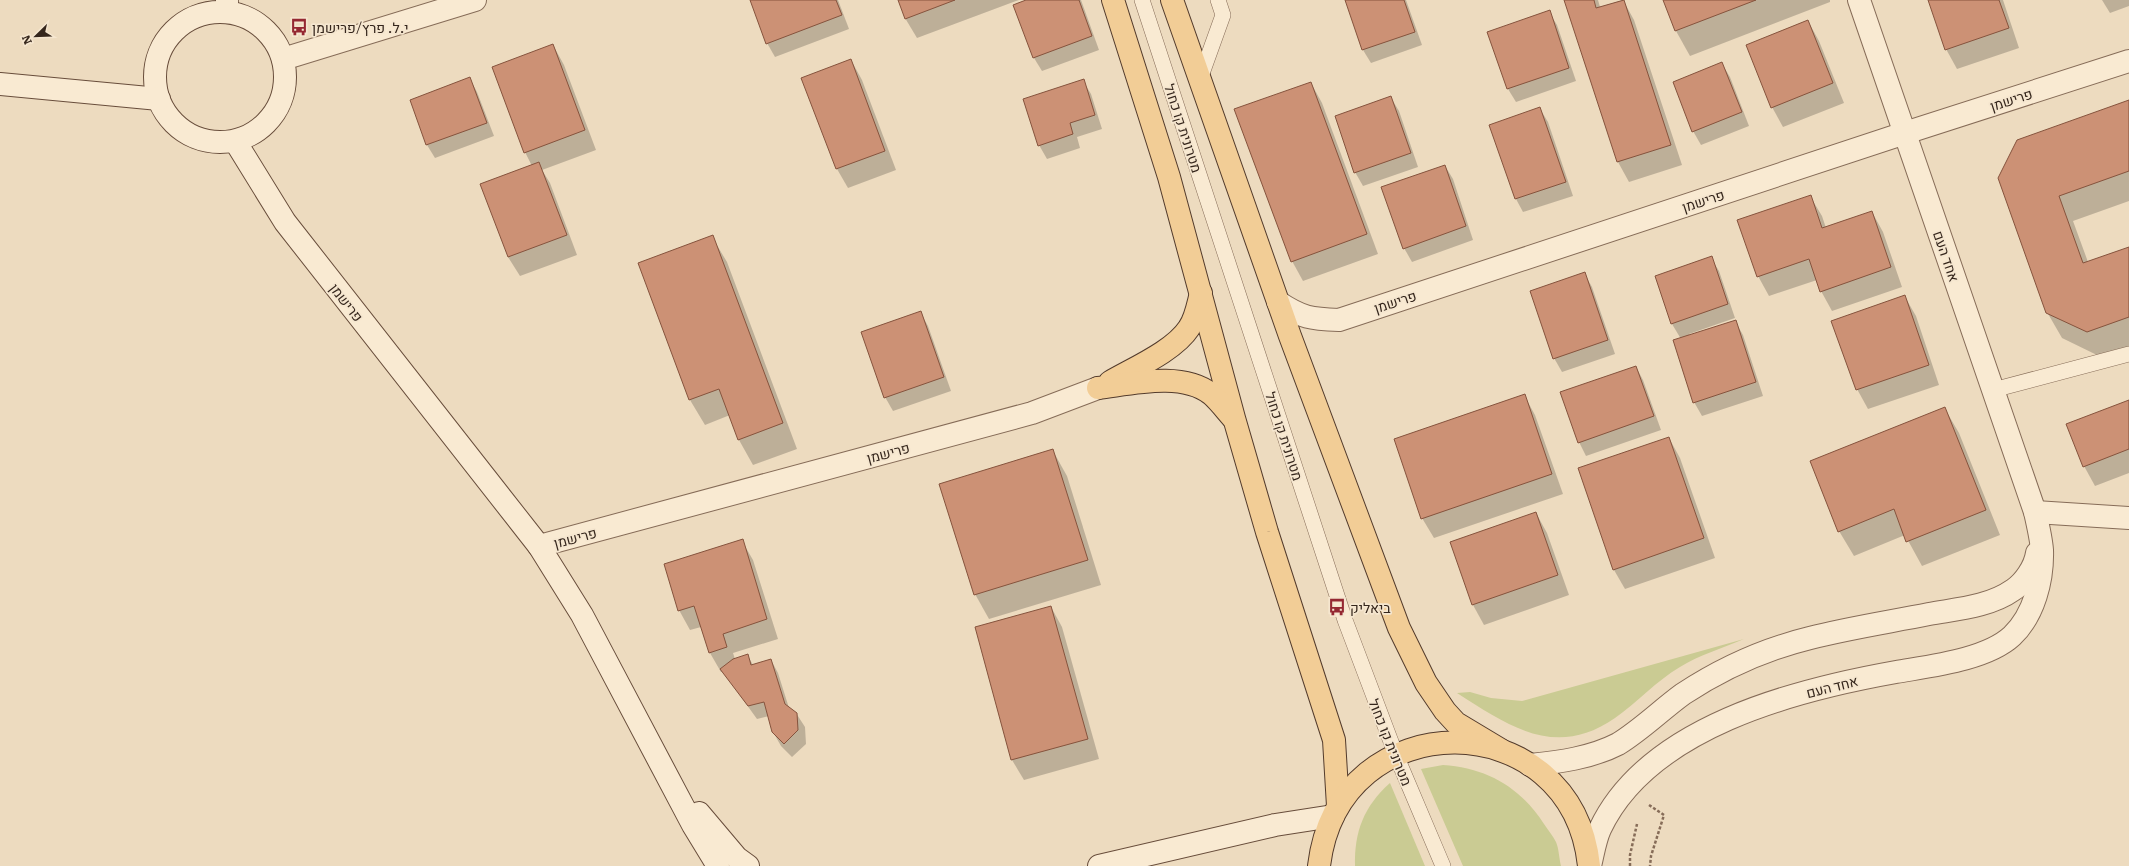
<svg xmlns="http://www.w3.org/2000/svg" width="2129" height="866" viewBox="0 0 2129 866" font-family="Literata,Heebo,serif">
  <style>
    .green { fill: #cacb93 }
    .shadow { fill: #0003 }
    .building { fill: #cc9175; stroke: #85533d }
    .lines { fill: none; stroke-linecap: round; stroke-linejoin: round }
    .lane-casing { stroke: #866c58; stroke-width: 16 }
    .street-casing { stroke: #866c58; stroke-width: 24 }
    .secondary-casing { stroke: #684d3b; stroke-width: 24 }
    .primary-casing { stroke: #533b2c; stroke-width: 24 }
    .path { stroke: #866c58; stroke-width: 2.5; stroke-dasharray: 3 2; stroke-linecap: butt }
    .lane { stroke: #f9ead2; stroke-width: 15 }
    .street { stroke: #f9ead2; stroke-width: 22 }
    .secondary { stroke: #f9ead2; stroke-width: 22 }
    .primary { stroke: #f2cd96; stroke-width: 22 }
    .labels { text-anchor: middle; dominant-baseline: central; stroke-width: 3.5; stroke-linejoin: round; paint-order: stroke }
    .poi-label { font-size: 14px; fill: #35261c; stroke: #f5e6cf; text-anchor: start }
    .street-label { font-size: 14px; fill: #35261c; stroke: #f5e6cf }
  </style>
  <rect width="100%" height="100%" fill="#eddbbf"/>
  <g class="green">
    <path d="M1744,639c-21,9 -45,16 -64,28 -24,14 -42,35 -65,51 -59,41 -105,9 -158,-25l13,-1 21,6 31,3z"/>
    <path d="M1443,765c44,3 77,22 101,59 4,6 9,12 12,18 3,7 3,16 5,24h-98l-42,-97z"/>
    <path d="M1390,783l35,83h-70c-1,-34 9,-60 35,-83z"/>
  </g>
  <g class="shadow">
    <path d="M751,0h87l11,29 -74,28 -8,-14z"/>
    <path d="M899,0h120l-102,38 -12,-20z"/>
    <path d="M1029,0h52l18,50 -57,21 -8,-13z"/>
    <path d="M1346,0h60l16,45 -51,18 -8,-13z"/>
    <path d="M1565,0h33l2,7 23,-7 11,20 48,145 -53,17 -11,-20z"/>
    <path d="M1664,0h166v2l-140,54 -14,-25z"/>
    <path d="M1929,0h74l16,48 -62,21 -11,-20z"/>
    <path d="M2102,0h27v6l-19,7z"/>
    <path d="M1549,12l8,13 19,56 -60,21 -8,-13 -19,-57z"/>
    <path d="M1808,21l11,20 25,62 -61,24 -11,-20z"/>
    <path d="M553,45l11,20 32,85 -54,20 8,13 27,72 -57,21 -12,-19 24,-91 -7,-14z"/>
    <path d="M851,60l11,20 34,90 -48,18 -11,-19z"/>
    <path d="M1722,64l8,13 19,49 -48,19 -8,-14z"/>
    <path d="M470,79l7,13 17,44 -59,22 -8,-13 -16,-44z"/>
    <path d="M1083,81l8,13 11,35 -25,8 3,11 -33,11 -8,-14z"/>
    <path d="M1311,83l11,20 56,151 -75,27 -11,-20z"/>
    <path d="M1391,98l8,13 19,56 -55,19 -8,-14z"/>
    <path d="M2129,101v100l-56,20 15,41 41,-14v99l-28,10 -39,-19 -15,-26 -48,-134z"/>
    <path d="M1540,109l8,13 25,74 -50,16 -7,-13z"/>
    <path d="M1445,166l8,13 20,61 -61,22 -8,-14z"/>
    <path d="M1810,196l12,20 4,12 46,-16 11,20 19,55 -70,24 -11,-20 -4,-11 -48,16 -11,-20z"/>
    <path d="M712,237l15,25 70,187 -44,16 -14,-25 -9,-25 -25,10 -15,-25 -51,-136z"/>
    <path d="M1711,258l8,13 16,47 -46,16 1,2 45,-15 8,14 20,61 -61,20 -8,-14 -13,-63 -9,-15 -16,-47z"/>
    <path d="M1584,273l8,14 23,67 -53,18 -8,-14z"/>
    <path d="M1905,297l11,19 23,69 -71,24 -11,-20z"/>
    <path d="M920,312l8,14 23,65 -58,20 -8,-14z"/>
    <path d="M1636,367l7,13 18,50 -75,26 -7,-14z"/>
    <path d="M1524,395l11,20 28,79 -129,44 -12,-20z"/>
    <path d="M2129,401v72l-34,13 -11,-20z"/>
    <path d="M1945,409l14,24 41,102 -78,31 -17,-31 -51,21 -15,-25z"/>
    <path d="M1669,438l11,20 35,100 -90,31 -11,-19z"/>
    <path d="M1053,451l14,25 34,109 -112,34 -14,-25z"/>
    <path d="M1536,513l11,20 22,62 -85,30 -11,-20 -22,-63z"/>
    <path d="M742,541l11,19 25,79 -45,14 2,6 13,-3 5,9 18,-5 7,13 11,35 7,5 9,14 1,17 -14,13 -11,-11 -8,-14 -4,-16 -12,3 -34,-47h-2l-11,-19 -9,-26 -11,3 -11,-20z"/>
    <path d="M1051,607l11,20 37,132 -75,21 -12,-20 -36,-132z"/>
  </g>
  <g class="building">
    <path d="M750,0h86l6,15 -76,29z"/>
    <path d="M898,0h57l-50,19z"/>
    <path d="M1026,0h53l13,36 -59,22 -20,-53z"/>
    <path d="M1345,0h59l11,32 -53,18z"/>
    <path d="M1564,0h30l2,8 28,-8 47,145 -54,17z"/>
    <path d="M1663,0h93l-81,31z"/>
    <path d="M1928,0h71l10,28 -64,22z"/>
    <path d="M1550,10l19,58 -62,21 -20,-57z"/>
    <path d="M1808,20l25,63 -62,25 -25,-63z"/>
    <path d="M553,44l32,86 -61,23 -32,-86z"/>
    <path d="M851,59l34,92 -49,18 -35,-91z"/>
    <path d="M1722,62l20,50 -50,20 -19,-50z"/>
    <path d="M470,77l17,46 -61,22 -16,-45z"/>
    <path d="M1084,79l11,36 -25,8 3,11 -35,12 -15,-47z"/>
    <path d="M1311,82l56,152 -76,28 -57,-153z"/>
    <path d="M1391,96l20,57 -57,20 -19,-57z"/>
    <path d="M2129,100v71l-70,25 24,67 46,-16v70l-42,15 -41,-19 -48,-135 19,-38z"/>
    <path d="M1540,107l26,75 -51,17 -26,-74z"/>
    <path d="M539,162l28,73 -59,22 -28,-73z"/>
    <path d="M1445,165l21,61 -63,23 -22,-62z"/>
    <path d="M1811,195l11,33 50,-17 19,56 -71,25 -11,-33 -52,18 -20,-57z"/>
    <path d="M713,235l70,188 -45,17 -19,-51 -30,11 -51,-137z"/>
    <path d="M1712,256l16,48 -57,20 -16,-48z"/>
    <path d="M1585,272l23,68 -55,19 -23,-68z"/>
    <path d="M1905,295l24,70 -73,25 -25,-69z"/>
    <path d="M921,311l23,66 -60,21 -23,-66z"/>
    <path d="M1736,320l20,62 -63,21 -20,-63z"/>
    <path d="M1636,366l18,50 -76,27 -18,-51z"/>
    <path d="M1525,394l27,80 -131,45 -27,-80z"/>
    <path d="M2129,400v49l-46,18 -17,-43z"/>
    <path d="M1945,407l41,103 -80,32 -12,-33 -56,23 -28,-71z"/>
    <path d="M1669,437l35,101 -91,32 -35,-102z"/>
    <path d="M1053,449l35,111 -114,35 -35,-111z"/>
    <path d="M1536,512l22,63 -86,30 -22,-63z"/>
    <path d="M743,539l24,80 -44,15 4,13 -18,6 -15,-47 -16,5 -14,-47z"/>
    <path d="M1051,606l37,133 -77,21 -36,-133z"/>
    <path d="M748,654l3,11 20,-6 14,45 12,9 1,17 -14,14 -12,-12 -8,-30 -16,4 -28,-37 13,-10z"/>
  </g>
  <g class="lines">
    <g class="lane-casing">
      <g id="lane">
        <path d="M1142,0l203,620 51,135 47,111"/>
        <path d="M1200,79l23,-64 -5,-15"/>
        <path d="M1993,390l136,-36"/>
      </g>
    </g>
    <g class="street-casing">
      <g id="street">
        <path d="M227,0v12"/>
        <path d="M283,59l192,-59"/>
        <path d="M1278,302c24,16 33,17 61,18l566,-187 224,-72"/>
        <path d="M2035,512l94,6"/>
        <path d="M539,546l493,-133 66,-25"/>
        <path d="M1530,765c29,-3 61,-7 88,-21 23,-14 43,-34 65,-50 38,-25 82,-45 127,-56 39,-10 79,-16 119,-24 27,-5 60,-7 84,-24 11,-7 22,-23 24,-37"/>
        <path d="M1590,866c3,-12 5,-26 10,-37 48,-102 195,-139 296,-157 34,-6 90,-12 116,-36 22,-21 31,-56 30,-86 -1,-12 -4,-25 -7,-38l-176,-512"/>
      </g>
    </g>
    <g class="secondary-casing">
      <g id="secondary">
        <circle cx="220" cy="77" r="65"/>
        <path d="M0,84l159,15"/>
        <path d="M235,141l50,81 254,324 43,69 111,210 25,41"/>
        <path d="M699,813l38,45 11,8"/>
        <path d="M1099,866l176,-41 58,-9"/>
      </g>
    </g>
    <g class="primary-casing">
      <g id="primary">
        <path d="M1113,0l56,177 65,241 33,114 67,208 4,66"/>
        <path d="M1172,0l118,336 109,292 27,55 19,28 11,12 45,27"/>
        <path d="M1110,382c24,-14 64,-31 79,-54 7,-10 9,-24 12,-35"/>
        <path d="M1098,388c33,-4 84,-17 113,6 7,6 14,15 21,23"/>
        <path d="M1319,866c20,-166 253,-163 270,0"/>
      </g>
    </g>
    <g class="path">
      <path d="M1649,805l15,10 -13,41 -1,10"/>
      <path d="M1630,866v-11l7,-31"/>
    </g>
    <use href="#lane" class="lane"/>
    <use href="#street" class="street"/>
    <use href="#secondary" class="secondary"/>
    <use href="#primary" class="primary"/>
  </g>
  <defs>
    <g id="bus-bare" transform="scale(1.38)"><path d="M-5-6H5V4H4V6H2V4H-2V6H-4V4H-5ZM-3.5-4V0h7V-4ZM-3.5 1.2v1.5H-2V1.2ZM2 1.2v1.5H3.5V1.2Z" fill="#952832" stroke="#f5e6cf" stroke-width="2.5" paint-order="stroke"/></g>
  </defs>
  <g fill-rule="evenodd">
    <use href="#bus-bare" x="299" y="27"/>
    <use href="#bus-bare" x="1337" y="607"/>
  </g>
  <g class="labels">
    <g class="poi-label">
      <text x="312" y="27">י.ל. פרץ/פרישמן</text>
      <text x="1350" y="607">ביאליק</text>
    </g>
    <g class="street-label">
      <text transform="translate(2011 99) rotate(-18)">פרישמן</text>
      <text transform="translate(1184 128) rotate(72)">מטרונית קו כחול</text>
      <text transform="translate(1703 200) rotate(-18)">פרישמן</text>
      <text transform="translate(1947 256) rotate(71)">אחד העם</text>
      <text transform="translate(1395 301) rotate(-18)">פרישמן</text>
      <text transform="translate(347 302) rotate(52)">פרישמן</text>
      <text transform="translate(1285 436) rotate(72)">מטרונית קו כחול</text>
      <text transform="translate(888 452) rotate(-15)">פרישמן</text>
      <text transform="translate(575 537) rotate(-15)">פרישמן</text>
      <text transform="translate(1832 686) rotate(-14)">אחד העם</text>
      <text transform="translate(1391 742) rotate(68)">מטרונית קו כחול</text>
    </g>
  </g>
  <g transform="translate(36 36) rotate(247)" stroke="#f5e6cf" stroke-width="3" paint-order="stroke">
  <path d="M0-3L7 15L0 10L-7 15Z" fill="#35261c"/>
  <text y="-6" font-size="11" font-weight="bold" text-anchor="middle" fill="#35261c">N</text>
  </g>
</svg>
